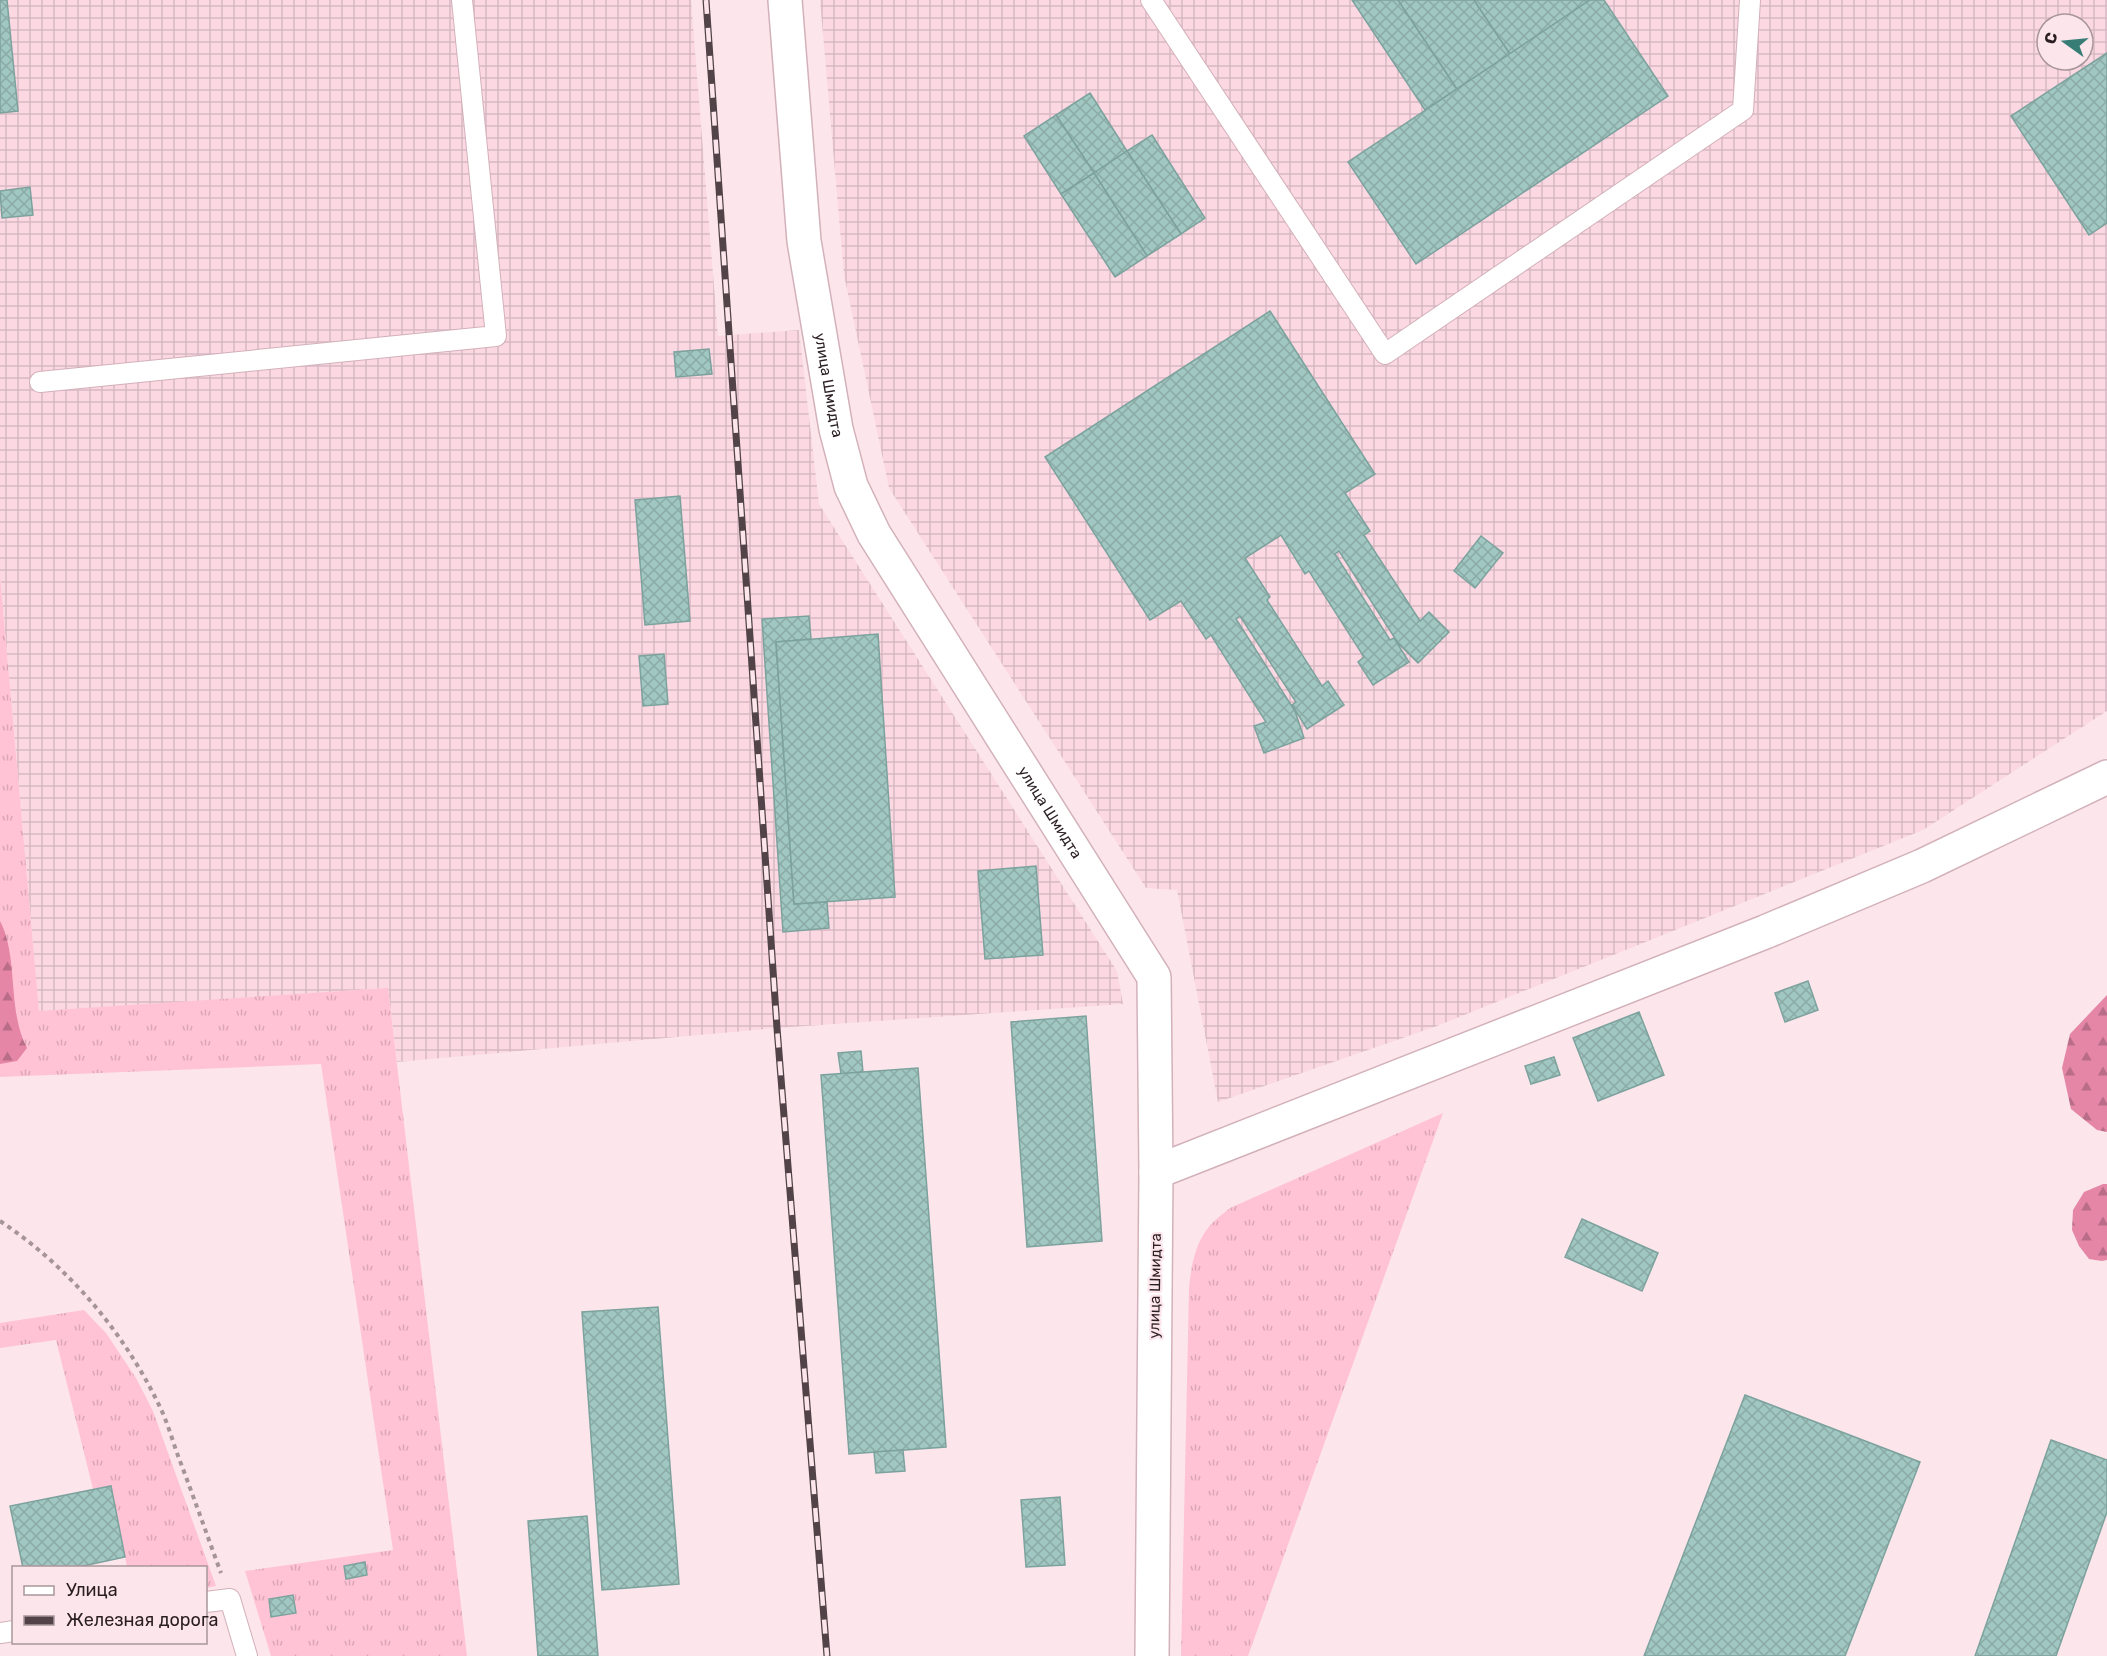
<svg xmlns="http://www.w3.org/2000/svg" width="2107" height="1656" viewBox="0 0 2107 1656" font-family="Rubik,sans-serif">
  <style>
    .industrial { fill: url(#industrial-grid); fill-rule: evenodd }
    .grass { fill: url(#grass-tufts) }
    .forest { fill: url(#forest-firs) }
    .building { fill: url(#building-cross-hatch); stroke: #7da29d; stroke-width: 1.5 }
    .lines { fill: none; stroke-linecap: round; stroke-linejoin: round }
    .lane-casing { stroke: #d3b1ba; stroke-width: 22 }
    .street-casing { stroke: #d3b1ba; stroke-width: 36 }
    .path { stroke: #a59499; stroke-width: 4; stroke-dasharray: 4.5 4.5; stroke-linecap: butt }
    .lane { stroke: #fff; stroke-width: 20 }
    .street { stroke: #fff; stroke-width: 33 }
    .rail-casing { stroke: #514348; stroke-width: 7 }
    .rail { stroke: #fce6ec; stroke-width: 4.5; stroke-dasharray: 14; stroke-linecap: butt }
    .labels { text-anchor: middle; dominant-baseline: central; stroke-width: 4.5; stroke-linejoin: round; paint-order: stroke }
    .street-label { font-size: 15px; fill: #2a1e22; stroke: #fce6ec }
  </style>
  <defs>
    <pattern id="industrial-grid" width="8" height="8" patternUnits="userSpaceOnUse" patternTransform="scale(1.5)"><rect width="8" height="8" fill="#fbd8e2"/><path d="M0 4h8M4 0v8" fill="none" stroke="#d7b9c2"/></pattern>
    <pattern id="grass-tufts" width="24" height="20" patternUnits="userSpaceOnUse" patternTransform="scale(1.5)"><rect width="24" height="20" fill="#ffc3d5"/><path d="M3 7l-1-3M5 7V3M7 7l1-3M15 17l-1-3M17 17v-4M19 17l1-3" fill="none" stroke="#dba7b7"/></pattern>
    <pattern id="forest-firs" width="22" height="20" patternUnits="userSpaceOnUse" patternTransform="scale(1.5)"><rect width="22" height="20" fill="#e586a7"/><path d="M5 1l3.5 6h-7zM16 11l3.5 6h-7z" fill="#ba6d88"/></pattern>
    <pattern id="building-cross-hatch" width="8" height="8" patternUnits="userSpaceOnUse" patternTransform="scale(1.5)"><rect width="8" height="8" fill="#a1c7c2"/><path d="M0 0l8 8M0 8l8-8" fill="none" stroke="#8baaa6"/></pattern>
  </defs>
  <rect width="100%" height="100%" fill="#fce6ec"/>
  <g class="industrial">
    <path d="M0,0h691l27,336 81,-6 20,174 298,467 6,33 -346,24 -380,34 -9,-74 -349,24 -39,-436z"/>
    <path d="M820,0h1287v711l-184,119 -486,196 -219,76 -41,-212 -31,-2 -257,-400 -45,-213zM2047,24h36v36h-36z"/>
  </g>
  <g class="grass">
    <path d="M0,576l39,435 349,-23 79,668h-196l-26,-85 148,-21 -72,-486 -321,13z"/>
    <path d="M1443,1113l-195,543h-67l8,-368c2,-21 6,-44 19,-60 6,-8 15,-14 22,-20z"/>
    <path d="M84,1310l22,23 30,45 17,33 63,175 -10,2v-20l-79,-1 -16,-81 -18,3 -37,-149 -56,8v-25z"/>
  </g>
  <g class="forest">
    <path d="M0,921c19,36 7,90 27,127l-10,13 -17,3z"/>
    <path d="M2107,995v137l-10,-2 -26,-21 -9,-41 8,-34z"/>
    <path d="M2103,1184h4v76l-5,1 -13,-2 -10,-13 -7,-16 1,-20 11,-18z"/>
  </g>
  <g class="building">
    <path d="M0,0h7l11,111 -18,2z"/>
    <path d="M1352,0h46l59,89 -32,21z"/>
    <path d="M1398,0h76l36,54 -53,35z"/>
    <path d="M1474,0h116l-80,54z"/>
    <path d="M1590,0h14l64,96 -252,168 -68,-102z"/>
    <path d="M2107,53v170l-18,12 -78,-119z"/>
    <path d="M1090,93l37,58 -33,22 -38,-58z"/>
    <path d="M1056,115l38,58 -33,21 -37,-58z"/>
    <path d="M1152,135l53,83 -24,16 -54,-83z"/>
    <path d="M1127,151l54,83 -34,22 -53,-83z"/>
    <path d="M1094,173l53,83 -32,21 -54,-83z"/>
    <path d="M30,187l3,28 -31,3 -2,-27z"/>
    <path d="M1270,311l105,163 -30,19 25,38 -6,4 56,86 9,-9 20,20 -31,31 -20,-20 -59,-92 -4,3 55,86 4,-2 15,24 -36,23 -15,-23 6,-5 -55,-86 -4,3 -24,-39 -36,23 25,39 -3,3 55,86 6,-5 16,24 -37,24 -15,-24 4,-3 -56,-86 -4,3 59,92 9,27 -40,15 -10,-27 12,-4 -55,-87 -5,4 -25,-38 -31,19 -105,-163z"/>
    <path d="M709,349l3,25 -36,3 -2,-25z"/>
    <path d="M680,496l10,125 -45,4 -10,-125z"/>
    <path d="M1481,536l22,17 -28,35 -21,-17z"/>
    <path d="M809,616l2,23 -35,3 18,262 33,-2 2,26 -46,4 -21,-313z"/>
    <path d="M878,634l17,263 -101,7 -18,-262z"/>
    <path d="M664,654l4,50 -25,2 -4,-50z"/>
    <path d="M1036,866l7,89 -58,4 -7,-88z"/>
    <path d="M1808,981l10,29 -33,12 -10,-29z"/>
    <path d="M1639,1012l25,63 -66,26 -25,-63z"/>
    <path d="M1086,1016l16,225 -75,6 -16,-225z"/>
    <path d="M861,1051l2,21 -22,2 -3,-21z"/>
    <path d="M1554,1057l6,18 -29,9 -6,-18z"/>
    <path d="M918,1068l28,379 -97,7 -28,-379z"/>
    <path d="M1582,1219l76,34 -16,38 -77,-34z"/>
    <path d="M658,1307l21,277 -77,6 -20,-278z"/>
    <path d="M1745,1395l175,67 -75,194h-201z"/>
    <path d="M2051,1440l56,20v52l-51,144h-81z"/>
    <path d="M903,1450l2,21 -29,2 -2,-21z"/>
    <path d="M111,1486l14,71 -51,11h-51l-13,-62z"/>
    <path d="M1060,1497l5,68 -39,2 -5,-67z"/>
    <path d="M587,1516l11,140h-60l-10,-135z"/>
    <path d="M365,1562l2,13 -21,4 -2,-13z"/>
    <path d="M293,1595l3,18 -25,4 -2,-18z"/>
  </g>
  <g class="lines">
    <g class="lane-casing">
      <g id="lane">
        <path d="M1151,0l234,354 358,-244 7,-110"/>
        <path d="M40,382l456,-46 -34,-336"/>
        <path d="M206,1602l24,-3 17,57"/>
        <path d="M0,1633l14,-2"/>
      </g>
    </g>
    <g class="street-casing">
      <g id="street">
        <path id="s1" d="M785,0l19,241 32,188 15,57 23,48 280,443 2,195 -4,484"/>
        <path d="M1156,1172l609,-240 157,-66 185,-89"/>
      </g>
    </g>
    <path class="path" d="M0,1221c69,46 123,110 159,184 9,18 14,38 21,56 14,37 27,74 41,112"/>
    <use href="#lane" class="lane"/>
    <use href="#street" class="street"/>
    <g class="rail-casing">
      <path id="rail" d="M706,0l71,1028 50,628"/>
    </g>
    <use href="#rail" class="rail"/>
  </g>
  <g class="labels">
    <g class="street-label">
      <text stroke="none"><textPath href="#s1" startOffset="388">улица Шмидта</textPath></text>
      <text stroke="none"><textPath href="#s1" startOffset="874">улица Шмидта</textPath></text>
      <text transform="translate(1155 1286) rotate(-89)">улица Шмидта</text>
    </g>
  </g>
  <rect x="12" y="1566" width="195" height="78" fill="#fce6ec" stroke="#a8969b" stroke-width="1.5"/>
  <rect x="24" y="1586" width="30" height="9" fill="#ffffff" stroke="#a8969b" stroke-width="1.5"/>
  <text x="66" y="1596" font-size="18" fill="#2a1e22">Улица</text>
  <rect x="24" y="1616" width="30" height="9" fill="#514348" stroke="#a8969b" stroke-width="1.5"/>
  <text x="66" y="1626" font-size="18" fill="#2a1e22">Железная дорога</text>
  <g transform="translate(2065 42) rotate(285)"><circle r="28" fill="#fce6ec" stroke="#a8969b" stroke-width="1.5"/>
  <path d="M0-4.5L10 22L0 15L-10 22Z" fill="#377d76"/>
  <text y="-9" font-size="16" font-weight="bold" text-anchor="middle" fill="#2a1e22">С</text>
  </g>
</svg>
